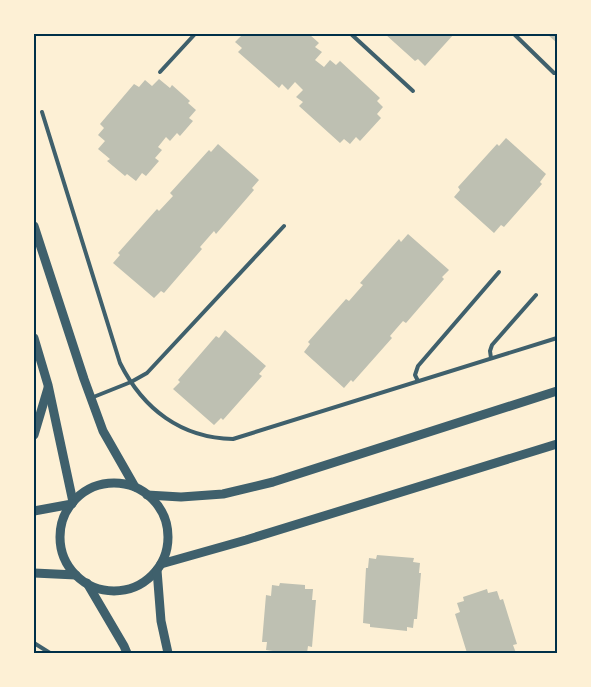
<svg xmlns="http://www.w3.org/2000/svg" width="591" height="687" viewBox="0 0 591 687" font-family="'Noto Sans',sans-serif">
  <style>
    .building { fill: #bec0b2 }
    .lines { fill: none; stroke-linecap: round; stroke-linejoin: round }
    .service { stroke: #3f606c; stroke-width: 4 }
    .tertiary { stroke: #3f606c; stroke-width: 9 }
    .neatline { fill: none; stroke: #003049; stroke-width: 2 }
  </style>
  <rect width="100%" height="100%" fill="#fdf0d5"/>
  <g class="building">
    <path d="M241,34h68l10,9 -4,4 7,5 -7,8 9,7 6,-7 6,5 4,-4 40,37 -3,3 6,6 -6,7 4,4 -21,23 -4,-4 -6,7 -6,-5 -4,4 -41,-37 4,-4 -7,-5 7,-7 -8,-8 -7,8 -6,-6 -3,4 -41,-36 4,-4 -7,-6 7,-7z"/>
    <path d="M385,34h69l-29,32 -7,-7 -3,2z"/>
    <path d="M547,34h10v9z"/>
    <path d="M159,79l11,9 2,-3 18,16 -2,2 8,7 -7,8 4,3 -13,15 -3,-3 -7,8 -4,-4 -8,10 4,3 -7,8 4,3 -13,15 -4,-3 -6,8 -9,-7 -2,2 -18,-15 3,-2 -12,-10 7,-8 -7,-6 6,-7 -4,-4 34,-40 5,3 6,-7 7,6z"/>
    <path d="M506,138l40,36 -6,8 2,2 -38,43 -3,-2 -7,8 -40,-36 6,-7 -2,-3 39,-43 2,2z"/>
    <path d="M218,144l41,36 -7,8 2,2 -38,44 -2,-3 -14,16 2,2 -38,44 -3,-2 -7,7 -41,-35 7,-8 -2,-2 39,-44 2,2 14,-15 -3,-3 39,-43 2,2z"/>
    <path d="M408,234l41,36 -7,7 2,2 -38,44 -3,-2 -7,8 -6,7 2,2 -39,44 -2,-2 -7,8 -40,-36 6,-8 -2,-2 38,-43 3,2 14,-16 -3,-2 39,-44 2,3z"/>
    <path d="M225,330l41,36 -7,8 3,2 -39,44 -2,-2 -7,7 -41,-36 7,-7 -2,-2 38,-44 3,2z"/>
    <path d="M377,555l37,3 -1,4 7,1 -1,10h2l-4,46h-3l-1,9 -6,-1v4l-37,-4v-3l-7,-1 3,-55h2l1,-10 7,1z"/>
    <path d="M280,583l25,2v4h8l-1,11h4l-4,47 -4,-1 -1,7h-34v-2l-7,-1 1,-8h-5l4,-47 5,1 1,-11 7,1z"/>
    <path d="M487,589l1,4 9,-2 3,9 3,-1 14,45 -4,1 3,8h-49l-12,-39 5,-2 -3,-9 7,-2 -1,-4z"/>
  </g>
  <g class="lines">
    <g class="service">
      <path d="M351,34l62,57"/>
      <path d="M514,34l40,39"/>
      <path d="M160,72l35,-38"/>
      <path d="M42,112l78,251c23,46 61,75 113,76l324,-101"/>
      <path d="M491,358l-1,-7 2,-6 44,-50"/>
      <path d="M418,381l-3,-6 3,-9 81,-94"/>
      <path d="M91,398l40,-16 16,-9 137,-147"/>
      <path d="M34,643l16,10"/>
    </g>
    <g class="tertiary">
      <path d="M34,226l50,153 19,52 32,56"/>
      <path d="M34,338l14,47 25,117"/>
      <path d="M34,435l14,-47"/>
      <circle cx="114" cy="537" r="54"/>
      <path d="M147,495l34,2 42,-3 50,-12 284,-91"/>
      <path d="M34,511l38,-7"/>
      <path d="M161,564l85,-24 311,-96"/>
      <path d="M157,570l4,51 7,32"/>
      <path d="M34,573l42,2"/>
      <path d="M87,583l37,63 3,7"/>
    </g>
  </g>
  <rect width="591" height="687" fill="none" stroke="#fdf0d5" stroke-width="70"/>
  <rect x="35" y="35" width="521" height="617" class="neatline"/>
</svg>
